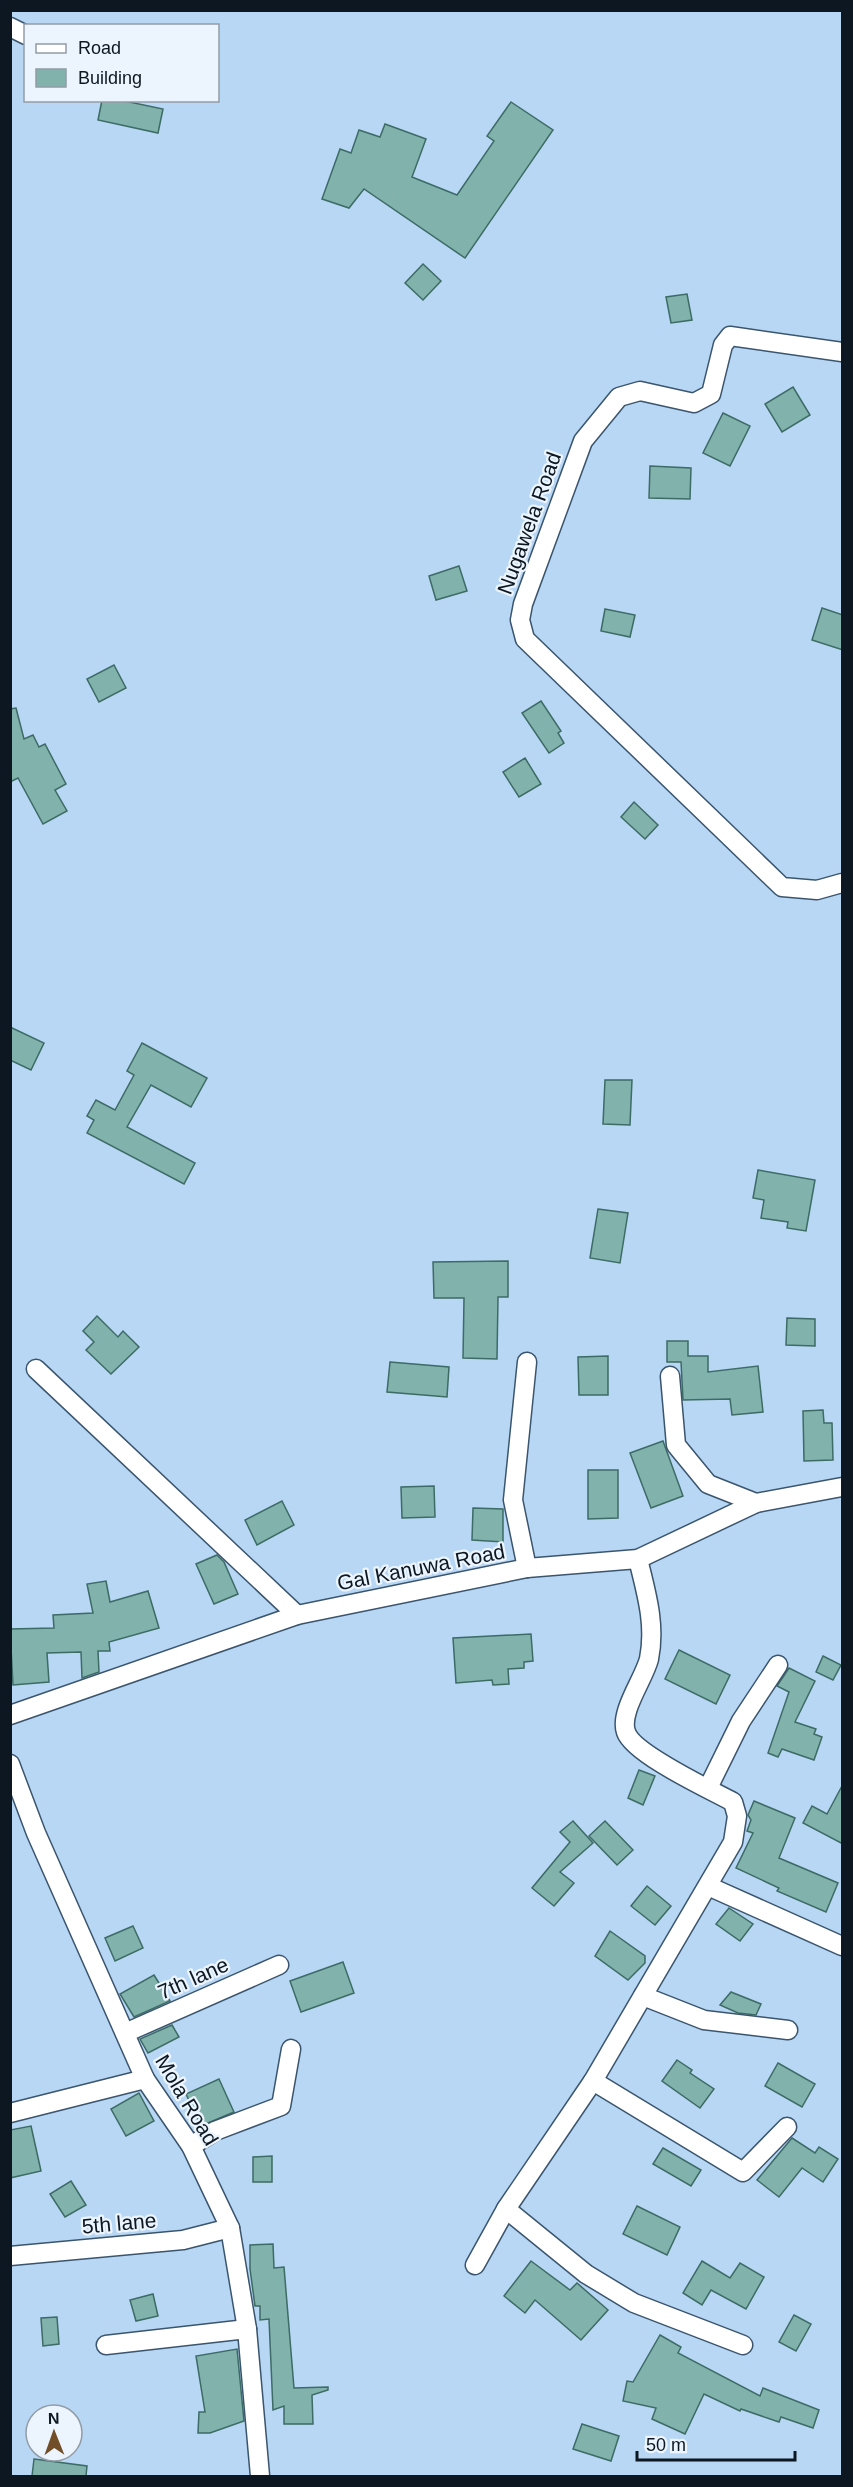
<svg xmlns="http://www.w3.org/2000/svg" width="853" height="2487" viewBox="0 0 853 2487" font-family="Helvetica,sans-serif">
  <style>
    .building { fill: #81b2ab; stroke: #3d6b66; stroke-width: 1.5 }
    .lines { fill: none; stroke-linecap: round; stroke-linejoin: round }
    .street-casing { stroke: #3a556d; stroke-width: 21 }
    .street { stroke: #fff; stroke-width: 18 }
    .labels { text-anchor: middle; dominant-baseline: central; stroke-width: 4.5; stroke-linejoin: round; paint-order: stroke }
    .street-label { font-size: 21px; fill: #0c1721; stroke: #ecf5fe }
  </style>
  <rect width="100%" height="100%" fill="#b8d7f4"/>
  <g class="building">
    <path d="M102,100h18l43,9 -5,24 -60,-13z"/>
    <path d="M511,102l42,28 -88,128 -101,-69 -15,19 -27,-9 18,-50 11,4 8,-23 21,7 5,-13 41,15 -14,38 45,18 37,-54 -7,-5z"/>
    <path d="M423,264l18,17 -18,19 -18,-17z"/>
    <path d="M687,294l5,26 -21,3 -5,-26z"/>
    <path d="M793,387l17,28 -28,17 -17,-28z"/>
    <path d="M723,413l27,13 -20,40 -27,-13z"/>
    <path d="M650,466l41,2 -1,31 -41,-1z"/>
    <path d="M459,566l8,25 -31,9 -7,-24z"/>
    <path d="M822,608l21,7v35l-31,-10z"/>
    <path d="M605,609l30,6 -5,22 -29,-6z"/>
    <path d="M114,665l12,23 -27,14 -12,-23z"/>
    <path d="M541,701l20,30 -3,2 6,10 -15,10 -27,-40z"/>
    <path d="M16,708l8,31 9,-4 6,12 6,-3 21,40 -11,6 12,21 -24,13 -25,-46 -8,4v-73z"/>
    <path d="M525,758l16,26 -22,13 -16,-25z"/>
    <path d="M634,802l24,23 -13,14 -24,-22z"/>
    <path d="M10,1027l34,16 -13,27 -21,-10z"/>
    <path d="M142,1043l65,35 -16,29 -40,-22 -24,42 68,36 -11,21 -97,-51 7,-13 -7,-4 9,-16 19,10 19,-35 -7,-4z"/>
    <path d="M605,1080h27l-2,45 -27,-1z"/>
    <path d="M758,1170l57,10 -9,51 -19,-3 1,-6 -27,-4 3,-18 -11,-2z"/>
    <path d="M598,1209l30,4 -8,50 -30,-5z"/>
    <path d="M508,1261v36h-10l-1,62 -34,-1 1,-60h-30l-1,-36z"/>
    <path d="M97,1316l21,21 5,-6 16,16 -28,27 -25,-24 8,-8 -11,-11z"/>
    <path d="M787,1318l28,1v27l-29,-1z"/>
    <path d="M667,1341h21v15h20v16l50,-6 5,46 -31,3 -2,-16 -47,1 -2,-38h-14z"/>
    <path d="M608,1356v39h-29l-1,-38z"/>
    <path d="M390,1362l59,5 -2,30 -60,-5z"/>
    <path d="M823,1410l1,13h8l1,37 -29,1 -1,-50z"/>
    <path d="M663,1441l20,55 -32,12 -21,-55z"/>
    <path d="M588,1470h30v48l-30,1z"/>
    <path d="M434,1486l1,31 -33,1 -1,-31z"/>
    <path d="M282,1501l12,24 -37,20 -12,-25z"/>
    <path d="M473,1508l30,1v33l-31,-2z"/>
    <path d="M217,1555l7,7 14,32 -24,10 -18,-40z"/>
    <path d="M106,1581l4,21 38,-11 11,37 -50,14 1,9h-12l1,21 -17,6 -1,-26 -34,1 2,29 -36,3 -3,-56 44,-1 -1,-13 40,-2 -6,-29z"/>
    <path d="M531,1634l2,27 -9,1v6l-16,1 1,15 -16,1 -1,-5 -36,3 -3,-45z"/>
    <path d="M679,1650l51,25 -14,29 -51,-25z"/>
    <path d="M823,1656l18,9 -8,15 -17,-8z"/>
    <path d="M789,1668l26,13 -20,41 21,7 -2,5 8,3 -8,23 -32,-11 -4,8 -10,-4 21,-61 -12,-6z"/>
    <path d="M639,1770l16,6 -12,29 -15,-7z"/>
    <path d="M843,1784v60l-40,-21 9,-17 15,8z"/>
    <path d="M754,1801l41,17 -16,40 59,25 -12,29 -49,-21 2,-3 -43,-20 17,-35 -6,-2 4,-11 -3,-5z"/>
    <path d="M573,1821l20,22 -33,29 14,11 -20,23 -22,-18 38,-46 -10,-10z"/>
    <path d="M605,1821l28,29 -16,15 -28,-29z"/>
    <path d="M647,1886l24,20 -16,19 -24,-19z"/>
    <path d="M729,1908l24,16 -13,17 -24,-17z"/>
    <path d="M133,1926l10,22 -28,13 -10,-23z"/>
    <path d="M610,1931l35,25v7l-17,17 -33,-24z"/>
    <path d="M343,1962l11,31 -53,19 -11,-31z"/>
    <path d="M154,1975l16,26 -36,16 -14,-23z"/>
    <path d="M731,1992l30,12 -5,11 -18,-2 -18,-8z"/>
    <path d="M172,2025l7,12 -31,16 -8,-14z"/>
    <path d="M677,2060l15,10 -2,3 24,16 -14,19 -38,-27z"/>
    <path d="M778,2063l37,21 -13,23 -37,-21z"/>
    <path d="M219,2079l15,33 -33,14 -15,-32z"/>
    <path d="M139,2093l15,28 -28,15 -15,-27z"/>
    <path d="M31,2126l10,45 -31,7v-48z"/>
    <path d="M792,2138l23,15 4,-6 19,12 -15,23 -21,-14 -23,29 -22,-17z"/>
    <path d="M663,2148l38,22 -10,16 -38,-22z"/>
    <path d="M272,2156v26h-19v-25z"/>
    <path d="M71,2181l15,24 -21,12 -15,-23z"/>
    <path d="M637,2206l43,21 -13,28 -44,-21z"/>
    <path d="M273,2244l1,24 10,-1 10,121 34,-1v3l-16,5 1,29h-29v-18l-11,4 -4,-91 -9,1v-14h-5l-5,-37v-24z"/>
    <path d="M531,2261l39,29 7,-7 31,27 -27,30 -46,-40 -10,13 -21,-17z"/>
    <path d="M702,2261l28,17 10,-15 24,14 -18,32 -35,-19 -9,15 -19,-12z"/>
    <path d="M153,2294l5,22 -22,5 -6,-21z"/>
    <path d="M794,2315l17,9 -15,27 -17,-9z"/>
    <path d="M57,2317l2,27 -16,2 -2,-28z"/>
    <path d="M660,2335l21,12 -3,6 82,43 3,-8 56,22 -6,18 -32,-11 -2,5 -38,-13 -1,2 -36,-17 -19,40 -33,-15 4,-11 -33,-7 4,-20 6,1z"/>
    <path d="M237,2349l7,72 -34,12h-12l1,-21h6l-9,-56z"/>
    <path d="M582,2424l37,12 -8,25 -38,-12z"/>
    <path d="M34,2459l53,7 -1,10h-54z"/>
  </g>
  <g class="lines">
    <g class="street-casing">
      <g id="street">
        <path d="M10,27l16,8"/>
        <path d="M842,352l-112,-16 -7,9 -12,49 -17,9 -54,-12 -21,6 -36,44 -60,163 -3,16 5,19 257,248 35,3 25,-7"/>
        <path d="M527,1362l-14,138 14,68"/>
        <path d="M36,1369l261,246"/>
        <path d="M670,1376l6,69 32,39 48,19"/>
        <path d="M638,1559c8,33 18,65 11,100 -5,20 -30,53 -23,73 7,22 85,58 107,70l4,14 -4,26 -140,239 -87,128 80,65 48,29 109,42"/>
        <path d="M10,1715l287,-100 230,-47 111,-9 118,-56 86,-16"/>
        <path d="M10,1764l26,69 109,246 46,67 39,82 17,101 13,147"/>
        <path d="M708,1788l33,-67 37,-56"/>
        <path d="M708,1886l134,60"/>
        <path d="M643,1996l61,24 84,10"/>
        <path d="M125,2033l154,-68"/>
        <path d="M593,2081l150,91 44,-45"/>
        <path d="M10,2113l135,-34"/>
        <path d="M191,2146l24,-15 66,-25 10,-57"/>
        <path d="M10,2256l173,-16 47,-12"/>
        <path d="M475,2265l31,-56"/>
        <path d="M106,2345l141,-16"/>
      </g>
    </g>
    <use href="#street" class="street"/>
  </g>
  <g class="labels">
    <g class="street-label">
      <text transform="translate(529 523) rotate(-70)">Nugawela Road</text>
      <text transform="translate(421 1567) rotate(-11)">Gal Kanuwa Road</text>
      <text transform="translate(193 1978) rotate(-24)">7th lane</text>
      <text transform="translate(187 2100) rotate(59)">Mola Road</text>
      <text transform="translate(119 2223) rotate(-5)">5th lane</text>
    </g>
  </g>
  <rect width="853" height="2487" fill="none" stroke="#0c1721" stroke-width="24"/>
  <rect x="24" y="24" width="195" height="78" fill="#ecf5fe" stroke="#929ca6" stroke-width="1.5"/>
  <rect x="36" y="44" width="30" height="9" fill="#ffffff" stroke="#929ca6" stroke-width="1.5"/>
  <text x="78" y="54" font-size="18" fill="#0c1721">Road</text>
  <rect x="36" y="69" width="30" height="18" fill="#81b2ab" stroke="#929ca6" stroke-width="1.5"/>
  <text x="78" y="84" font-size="18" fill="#0c1721">Building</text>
  <g transform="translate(54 2433) rotate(359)"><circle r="28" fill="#ecf5fe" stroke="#929ca6" stroke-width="1.5"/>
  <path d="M0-4.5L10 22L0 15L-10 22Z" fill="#724e28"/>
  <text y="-9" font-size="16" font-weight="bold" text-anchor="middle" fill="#0c1721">N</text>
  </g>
  <path d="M637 2451v9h158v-9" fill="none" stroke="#0c1721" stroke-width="3"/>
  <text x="646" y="2451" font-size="18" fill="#0c1721" stroke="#ecf5fe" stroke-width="4.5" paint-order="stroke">50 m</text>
</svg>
